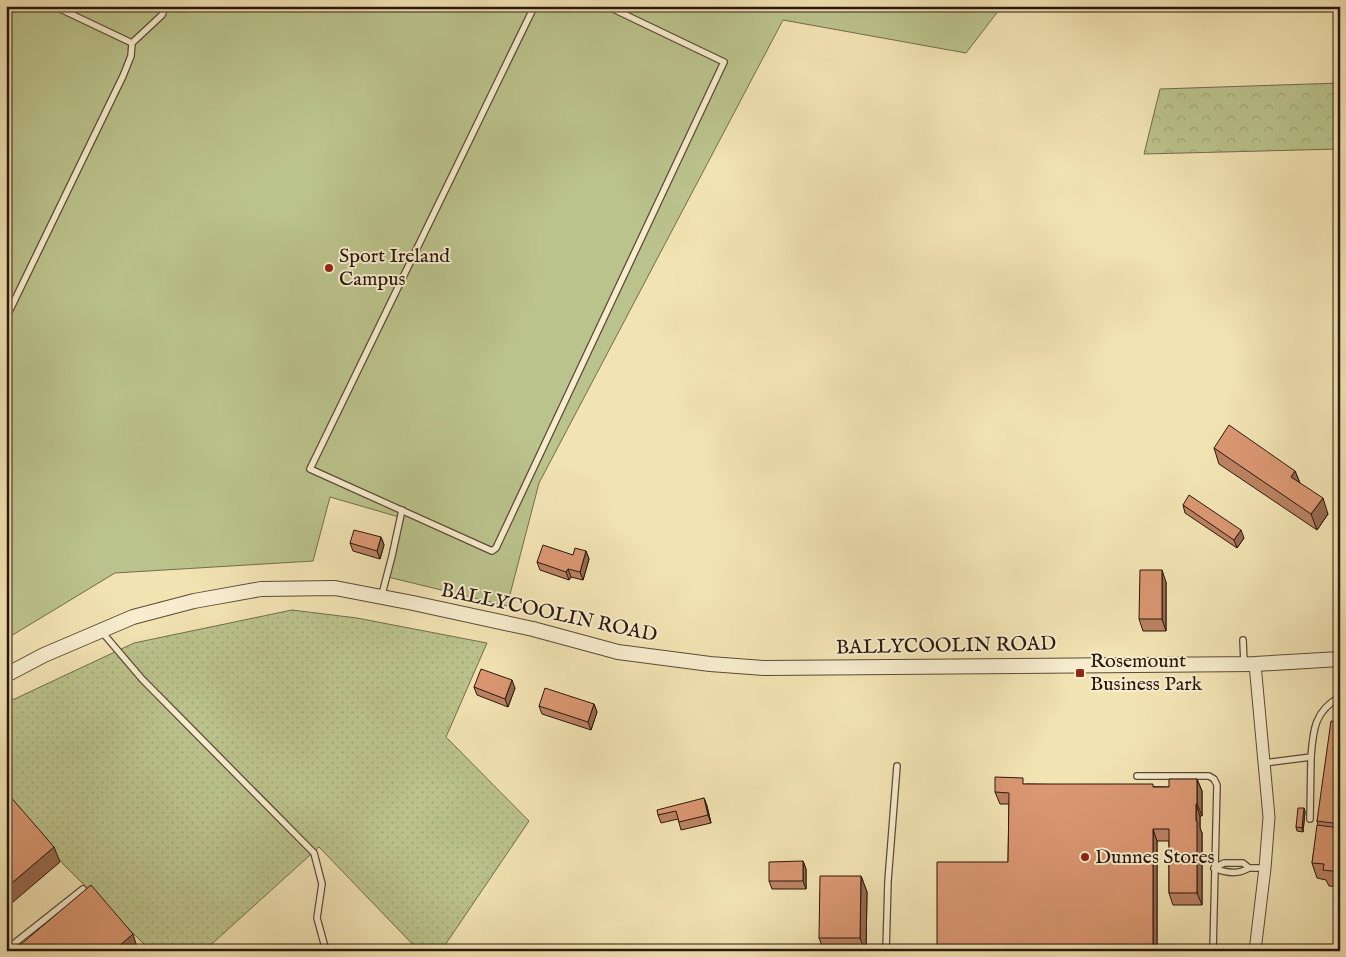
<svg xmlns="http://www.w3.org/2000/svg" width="1346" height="957" viewBox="0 0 1346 957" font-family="'IM FELL English',serif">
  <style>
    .grass { fill: url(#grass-dots); stroke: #726d4c }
    .forest { fill: url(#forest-crowns); stroke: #726d4c }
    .pitch { fill: #bbc38c; stroke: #726d4c }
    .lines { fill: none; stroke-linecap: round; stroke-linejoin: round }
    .service-casing { stroke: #5a4a36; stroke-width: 8 }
    .minor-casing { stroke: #5a4a36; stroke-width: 13 }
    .tertiary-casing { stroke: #5a4a36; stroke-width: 16 }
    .service { stroke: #f7edce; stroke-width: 5.5 }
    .minor { stroke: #f7edce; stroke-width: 11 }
    .tertiary { stroke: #f7edce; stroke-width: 14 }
    .wall { fill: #bb8262; stroke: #28170d }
    .shaded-wall { fill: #996a50; stroke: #28170d }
    .building { fill: #da9772; stroke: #28170d }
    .poi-dot { fill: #8f2418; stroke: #f7edce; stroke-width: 2 }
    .labels { text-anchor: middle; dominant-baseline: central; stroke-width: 4; stroke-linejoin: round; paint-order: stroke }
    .poi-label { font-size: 20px; fill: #28170d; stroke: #f7edce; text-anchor: start }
    .street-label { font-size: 20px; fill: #28170d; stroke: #f7edce }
  </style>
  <defs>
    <pattern id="grass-dots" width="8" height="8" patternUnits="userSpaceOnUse" patternTransform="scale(1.25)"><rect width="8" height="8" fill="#bbc38c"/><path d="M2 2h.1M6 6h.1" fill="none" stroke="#a1a778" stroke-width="1.8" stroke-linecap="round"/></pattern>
    <pattern id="forest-crowns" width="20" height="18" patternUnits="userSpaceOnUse" patternTransform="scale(1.25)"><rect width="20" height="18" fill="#bbc38c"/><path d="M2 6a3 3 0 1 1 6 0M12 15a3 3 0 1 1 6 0" fill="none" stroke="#a1a778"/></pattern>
  </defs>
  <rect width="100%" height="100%" fill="#f2e3b3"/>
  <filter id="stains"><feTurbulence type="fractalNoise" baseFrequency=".004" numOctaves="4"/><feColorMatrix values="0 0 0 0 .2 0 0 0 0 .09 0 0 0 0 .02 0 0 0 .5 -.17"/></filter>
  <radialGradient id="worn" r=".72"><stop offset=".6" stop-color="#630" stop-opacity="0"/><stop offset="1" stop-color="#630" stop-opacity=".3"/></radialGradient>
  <path class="grass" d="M292,610l65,8 130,25 -41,94 83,84 -88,130h-22l-100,-104 -115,104h-53l-87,-86 -58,-69v-93l128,-60z"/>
  <path class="forest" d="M1340,83v66l-196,5 16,-65z"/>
  <path class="pitch" d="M6,6h996l-36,47 -183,-33 -244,463 -32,123 -119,-29 11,-60 -69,-20 -17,64 -198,12 -109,66z"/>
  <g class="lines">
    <g class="service-casing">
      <g id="service">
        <path d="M54,6l78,37"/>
        <path d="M533,6l-1,5 -222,458 182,82 4,-3 228,-486 -117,-56"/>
        <path d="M6,318l117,-242 8,-20 1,-13 30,-28 4,-9"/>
        <path d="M381,598l11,-42 10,-46"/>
        <path d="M102,632l40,47 172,174 8,31 -5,34 9,33"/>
        <path d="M1243,640l1,23"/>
        <path d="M1264,763l47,-6c2,-26 3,-46 29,-60"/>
        <path d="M1137,776h72l5,3 3,6 -4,166"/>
        <path d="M1310,819l1,-62"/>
        <path d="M1249,868c-11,7 -23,5 -35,0l10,-5h19l6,5h16"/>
        <path d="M6,950l77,-61"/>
        <path d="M886,951l2,-70 9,-115"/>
      </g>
    </g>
    <g class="minor-casing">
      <path id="minor" d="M1255,664l14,153 -4,51 -10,83"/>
    </g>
    <g class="tertiary-casing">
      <path id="tertiary" d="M6,675l38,-20 89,-38 61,-16 67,-12 74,-1 78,15 120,26 85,23 92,12 54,4 491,-4 85,-5"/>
    </g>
    <use href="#service" class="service"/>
    <use href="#minor" class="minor"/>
    <use href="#tertiary" class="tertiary"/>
  </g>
  <g class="wall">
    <path d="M1214,448l81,23 5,12 28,31 -11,16 -98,-66z"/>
    <path d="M1183,505l61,33 -7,10 -52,-35z"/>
    <path d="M381,537l3,8 -4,14 -27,-8 -3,-8z"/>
    <path d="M586,551l3,8 -6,21 -12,-3 -2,3 -29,-10 -3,-8 36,-7z"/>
    <path d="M1166,582v49h-23l-4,-12z"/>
    <path d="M474,687l41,1 -7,19 -31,-12z"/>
    <path d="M594,704l3,8 -6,18 -49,-16 -3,-8z"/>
    <path d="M1340,722v165l-11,-1 -3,-6 -9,-2 -5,-15 6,-38 -1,-4z"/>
    <path d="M1197,779l5,12v25h-2v12l2,5v72h-29l-4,-12v-52h-12v110h-220l71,-89 1,-58h-9l-5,-12 31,-8 143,3z"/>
    <path d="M704,798l3,8 4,17 -30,7 -3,-11 -17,4 -3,-8z"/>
    <path d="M1304,808l1,4 -2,20 -6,-1 -1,-4z"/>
    <path d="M803,861l3,8v20h-34l-3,-8z"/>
    <path d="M861,876l6,16 -1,59h-42l-5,-13z"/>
  </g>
  <g class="shaded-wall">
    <path d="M1295,471l6,15 -10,-9z"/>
    <path d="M1323,498l5,16 -11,16 -6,-16z"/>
    <path d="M1241,530l3,8 -7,10 -3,-8z"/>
    <path d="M381,537l3,8 -4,14 -3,-8z"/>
    <path d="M586,551l3,8 -6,21 -3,-8z"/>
    <path d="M568,569l3,8 -2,3 -3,-8z"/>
    <path d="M1162,570l4,12v49l-4,-12z"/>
    <path d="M512,680l3,8 -7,19 -3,-8z"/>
    <path d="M594,704l3,8 -6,18 -3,-8z"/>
    <path d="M1197,779l5,12v25l-5,-12z"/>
    <path d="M704,798l3,8 4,17 -3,-8z"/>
    <path d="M1196,804l4,12v12l2,5v72l-5,-12z"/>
    <path d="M1304,808l1,4 -2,20 -1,-4z"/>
    <path d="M1153,829l4,12v110h-4z"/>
    <path d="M54,847l6,15 -54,46v-20z"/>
    <path d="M803,861l3,8v20l-3,-8z"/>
    <path d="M861,876l6,16 -1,59h-1l-5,-13z"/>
    <path d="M133,934l5,16 -1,1h-24z"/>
  </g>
  <g class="building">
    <path d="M1229,425l66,46 -4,6 32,21 -12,16 -97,-66z"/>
    <path d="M1189,495l52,35 -7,10 -51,-35z"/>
    <path d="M354,530l27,7 -4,14 -27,-8z"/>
    <path d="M543,545l30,10 2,-7 11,3 -6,21 -12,-3 -2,3 -29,-10z"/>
    <path d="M1140,570h22v49h-23z"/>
    <path d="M481,669l31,11 -7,19 -31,-12z"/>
    <path d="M545,688l49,16 -6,18 -49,-16z"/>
    <path d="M1331,721l9,1v102l-23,-3z"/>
    <path d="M995,777l28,1v6h130v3h16v-8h28v25h-1v17h1v72h-28v-64h-16v122h-216v-89h71l1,-69 -14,-1z"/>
    <path d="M9,795l45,52 -48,41v-90z"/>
    <path d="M704,798l4,17 -29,7 -3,-11 -18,4 -1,-5z"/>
    <path d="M1298,808h6l-2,20 -6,-1z"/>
    <path d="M1317,825l23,3v44l-17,-2 1,-6 -12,-1z"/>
    <path d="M803,861v20h-34v-19z"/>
    <path d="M820,876h41l-1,62h-41z"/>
    <path d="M91,885l42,49 -20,17h-100z"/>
  </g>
  <g class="poi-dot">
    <circle cx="329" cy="268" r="5"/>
    <rect x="1075" y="668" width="10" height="10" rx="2.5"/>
    <circle cx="1085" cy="857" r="5"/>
  </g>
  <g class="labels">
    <g class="poi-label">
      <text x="339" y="256">Sport Ireland<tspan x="339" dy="23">Campus</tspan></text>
      <text x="1090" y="661">Rosemount<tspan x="1090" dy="23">Business Park</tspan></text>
      <text x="1095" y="857">Dunnes Stores</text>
    </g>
    <g class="street-label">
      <text transform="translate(549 613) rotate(12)">BALLYCOOLIN ROAD</text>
      <text transform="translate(946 646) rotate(-1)">BALLYCOOLIN ROAD</text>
    </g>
  </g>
  <rect width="1346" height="957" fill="none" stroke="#f2e3b3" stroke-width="25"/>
  <rect x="8" y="8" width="1331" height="942" fill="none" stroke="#28170d" stroke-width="2.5"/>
  <rect x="12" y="12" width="1321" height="932" fill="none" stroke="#28170d"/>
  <rect width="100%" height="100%" filter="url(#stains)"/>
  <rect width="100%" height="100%" fill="url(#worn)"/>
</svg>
